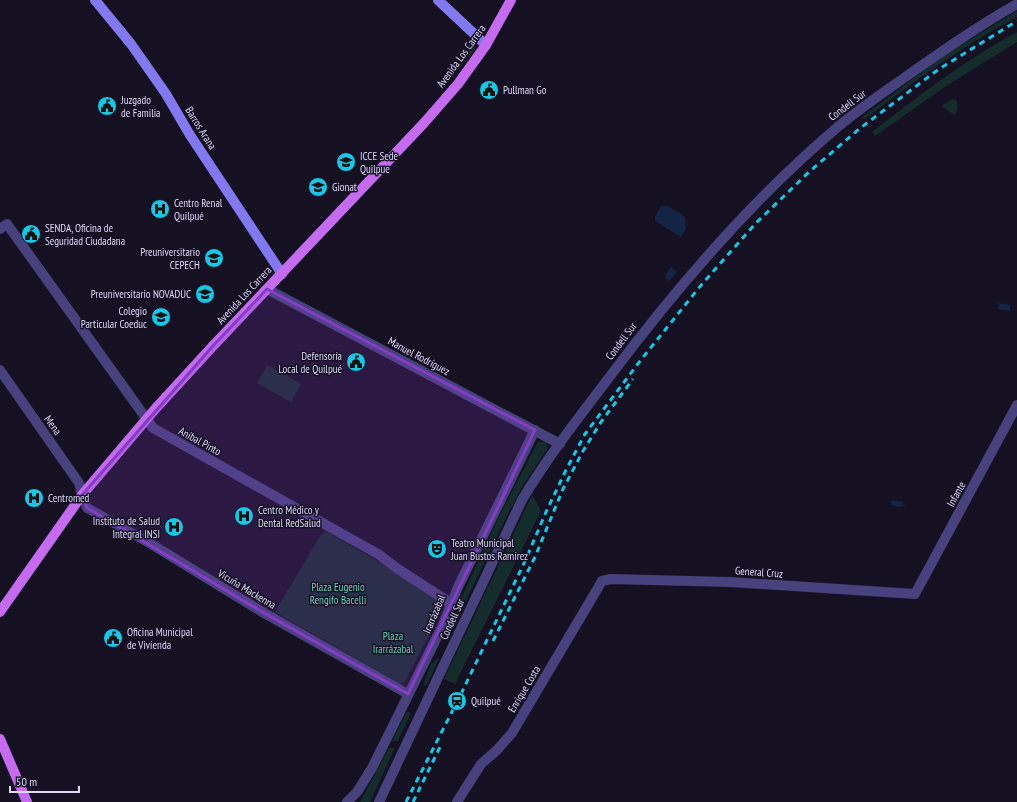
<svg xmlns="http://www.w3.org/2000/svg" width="1017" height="802" viewBox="0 0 1017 802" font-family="'PT Sans Narrow',sans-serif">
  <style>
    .green { fill: #152c2d }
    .water { fill: #142445 }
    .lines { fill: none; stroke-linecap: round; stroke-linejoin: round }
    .tertiary { stroke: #47417d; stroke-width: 10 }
    .secondary { stroke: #8279f0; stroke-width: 10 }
    .primary { stroke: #c46bef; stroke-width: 10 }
    .rail { stroke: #19c6e5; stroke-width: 3; stroke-dasharray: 6 5; stroke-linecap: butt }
    .marked { fill: #853dc5; fill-opacity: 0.2; stroke: #853dc5; stroke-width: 3; stroke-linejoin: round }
    .labels { text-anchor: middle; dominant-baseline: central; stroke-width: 3; stroke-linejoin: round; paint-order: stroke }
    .street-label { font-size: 11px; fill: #ded8fb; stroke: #151123 }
    .poi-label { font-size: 11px; fill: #ded8fb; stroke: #151123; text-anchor: start }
    .park-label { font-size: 11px; fill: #6bd3bf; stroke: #151123 }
  </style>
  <rect width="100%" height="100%" fill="#151123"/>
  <g class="green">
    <path d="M1017,11v6c-54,29 -105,65 -153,103l-2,-2 5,-5 81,-60z"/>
    <path d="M1017,32v10l-71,44 -71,50 -3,-4c46,-36 93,-72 145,-100z"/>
    <path d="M470,43l6,5 -31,38z"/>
    <path d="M953,99l3,1c2,5 2,10 -1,15l-14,-9z"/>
    <path d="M267,365l34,19 -10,18 -34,-19z"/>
    <path d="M541,441l5,1 2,6 -26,39 -12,23 -56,115 3,-18 42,-90 38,-74z"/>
    <path d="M532,495l9,16 -86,173 -11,-5z"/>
    <path d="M326,531l109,64 4,9 2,8 -37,71h-5l-124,-71 45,-76z"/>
    <path d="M438,658l1,1 -13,27 -3,-1 8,-21z"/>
    <path d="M407,712h3v3l-12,26h-6z"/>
    <path d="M389,748h6l-25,54h-10z"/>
  </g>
  <g class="water">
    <path d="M661,206h7l17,11 1,11 -5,9 -26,-16v-4z"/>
    <path d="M671,267l6,5 -8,9 -4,-3 1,-1 -1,-1z"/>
    <path d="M999,303l11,2v6l-12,-2z"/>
    <path d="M892,500l10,2 3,3 -5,2 -9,-2z"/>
  </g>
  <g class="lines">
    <g class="tertiary">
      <path d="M0,229l7,-5 146,204 225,126 20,15 54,35"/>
      <path d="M267,289l293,155"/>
      <path d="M0,370l79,113 3,12 5,13 64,36 113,69 144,81"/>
      <path d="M347,802l10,-10 15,-24 70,-141 16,-40 77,-157"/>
      <path d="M379,802l143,-302c26,-44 58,-84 89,-125 66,-88 138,-172 222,-244 22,-19 47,-36 71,-53 37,-26 74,-52 113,-74"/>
      <path d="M457,802l24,-38 16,-14 15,-17 90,-152 9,-2 119,3 185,12 102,-189"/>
    </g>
    <g class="secondary">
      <path d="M95,0l36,44 35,50 24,41 92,139"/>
      <path d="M438,0l48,45"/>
    </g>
    <g class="primary">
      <path d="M0,612l82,-117 74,-87 56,-61 212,-224 34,-39 28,-39 25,-45"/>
      <path d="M0,739l27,63"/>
    </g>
    <g class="rail">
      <path d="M493,641l42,-84 28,-68 20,-38 18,-29 32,-43"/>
      <path d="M406,802l55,-108 65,-135 20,-47 20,-42 19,-36 55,-73 62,-77 54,-61 53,-51 50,-43 80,-60 78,-48"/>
      <path d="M413,802l28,-57"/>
    </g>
  </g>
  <path class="marked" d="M267,289l268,141 -127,264 -144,-81 -177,-105 -5,-13 130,-148z"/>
  <defs>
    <g id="civic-disc" transform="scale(1)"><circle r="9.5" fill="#19c6e5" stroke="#151123"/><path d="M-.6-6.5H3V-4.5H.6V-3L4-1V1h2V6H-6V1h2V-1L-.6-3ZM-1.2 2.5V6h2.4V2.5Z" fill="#111"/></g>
    <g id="university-disc" transform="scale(1)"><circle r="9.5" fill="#19c6e5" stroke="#151123"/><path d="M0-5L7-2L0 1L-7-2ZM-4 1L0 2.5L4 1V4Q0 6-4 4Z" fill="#111"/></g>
    <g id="school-disc" transform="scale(1)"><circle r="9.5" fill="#19c6e5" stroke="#151123"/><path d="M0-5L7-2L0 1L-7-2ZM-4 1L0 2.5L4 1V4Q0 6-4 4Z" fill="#111"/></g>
    <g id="hospital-disc" transform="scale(1)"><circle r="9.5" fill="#19c6e5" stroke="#151123"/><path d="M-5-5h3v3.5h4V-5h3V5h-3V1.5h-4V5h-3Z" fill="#111"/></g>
    <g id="theatre-disc" transform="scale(1)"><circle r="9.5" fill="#19c6e5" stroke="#151123"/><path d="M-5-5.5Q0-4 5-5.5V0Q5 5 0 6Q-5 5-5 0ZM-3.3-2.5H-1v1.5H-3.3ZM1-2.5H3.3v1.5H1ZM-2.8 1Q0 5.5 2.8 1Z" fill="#111"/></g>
    <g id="station-disc" transform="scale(1)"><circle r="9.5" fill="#19c6e5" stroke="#151123"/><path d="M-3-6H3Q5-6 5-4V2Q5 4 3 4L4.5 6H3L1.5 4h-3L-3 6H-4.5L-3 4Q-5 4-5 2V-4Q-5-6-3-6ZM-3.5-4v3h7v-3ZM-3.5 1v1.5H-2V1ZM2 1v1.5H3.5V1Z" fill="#111"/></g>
  </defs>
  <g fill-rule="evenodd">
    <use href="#civic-disc" x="489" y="90"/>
    <use href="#civic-disc" x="107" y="106"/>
    <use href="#university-disc" x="346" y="162"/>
    <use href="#school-disc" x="318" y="187"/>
    <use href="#hospital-disc" x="160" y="209"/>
    <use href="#civic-disc" x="31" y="234"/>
    <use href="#school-disc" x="214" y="258"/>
    <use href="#school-disc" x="205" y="294"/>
    <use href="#school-disc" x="161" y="317"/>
    <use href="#civic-disc" x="356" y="362"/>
    <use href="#hospital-disc" x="34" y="498"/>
    <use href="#hospital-disc" x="244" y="516"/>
    <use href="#hospital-disc" x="174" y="527"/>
    <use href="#theatre-disc" x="437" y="549"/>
    <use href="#civic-disc" x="113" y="638"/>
    <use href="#station-disc" x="457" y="701"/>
  </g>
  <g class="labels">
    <g class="street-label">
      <text transform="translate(461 56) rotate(-54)">Avenida Los Carrera</text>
      <text transform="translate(847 105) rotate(-37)">Condell Sur</text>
      <text transform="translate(201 128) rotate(58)">Barros Arana</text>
      <text transform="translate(244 295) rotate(-47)">Avenida Los Carrera</text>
      <text transform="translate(621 341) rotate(-53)">Condell Sur</text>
      <text transform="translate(419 356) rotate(28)">Manuel Rodríguez</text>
      <text transform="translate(53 425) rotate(55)">Mena</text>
      <text transform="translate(200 441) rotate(29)">Aníbal Pinto</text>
      <text transform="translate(956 494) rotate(-61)">Infante</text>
      <text transform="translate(759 572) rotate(4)">General Cruz</text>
      <text transform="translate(247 589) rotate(31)">Vicuña Mackenna</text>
      <text transform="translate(434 614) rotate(-67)">Irarrázabal</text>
      <text transform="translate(452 619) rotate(-65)">Condell Sur</text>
      <text transform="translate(524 689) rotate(-59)">Enrique Costa</text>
    </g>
    <g class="poi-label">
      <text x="503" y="90">Pullman Go</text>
      <text x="121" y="100">Juzgado<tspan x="121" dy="13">de Familia</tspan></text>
      <text x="360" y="156">ICCE Sede<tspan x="360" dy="13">Quilpue</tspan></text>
      <text x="332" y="187">Gionat</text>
      <text x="174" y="203">Centro Renal<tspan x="174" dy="13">Quilpué</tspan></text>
      <text x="45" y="228">SENDA, Oficina de<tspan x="45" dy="13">Seguridad Ciudadana</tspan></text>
      <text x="200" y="252" text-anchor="end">Preuniversitario<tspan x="200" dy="13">CEPECH</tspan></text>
      <text x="191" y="294" text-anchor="end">Preuniversitario NOVADUC</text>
      <text x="147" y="311" text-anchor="end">Colegio<tspan x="147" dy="13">Particular Coeduc</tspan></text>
      <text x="342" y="356" text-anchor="end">Defensoría<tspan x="342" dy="13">Local de Quilpué</tspan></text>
      <text x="48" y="498">Centromed</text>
      <text x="258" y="510">Centro Médico y<tspan x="258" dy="13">Dental RedSalud</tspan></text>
      <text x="160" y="521" text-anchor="end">Instituto de Salud<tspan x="160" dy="13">Integral INSI</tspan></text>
      <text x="451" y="543">Teatro Municipal<tspan x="451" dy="13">Juan Bustos Ramírez</tspan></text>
      <text x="127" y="632">Oficina Municipal<tspan x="127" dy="13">de Vivienda</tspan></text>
      <text x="471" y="701">Quilpué</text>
    </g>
    <g class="park-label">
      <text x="338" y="587">Plaza Eugenio<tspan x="338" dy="13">Rengifo Bacelli</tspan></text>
      <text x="393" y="636">Plaza<tspan x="393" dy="13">Irarrázabal</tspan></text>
    </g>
  </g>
  <path d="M10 786v6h69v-6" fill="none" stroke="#ded8fb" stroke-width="2"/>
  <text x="16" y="786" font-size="12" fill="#ded8fb" stroke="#151123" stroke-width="3" paint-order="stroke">50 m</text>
</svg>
